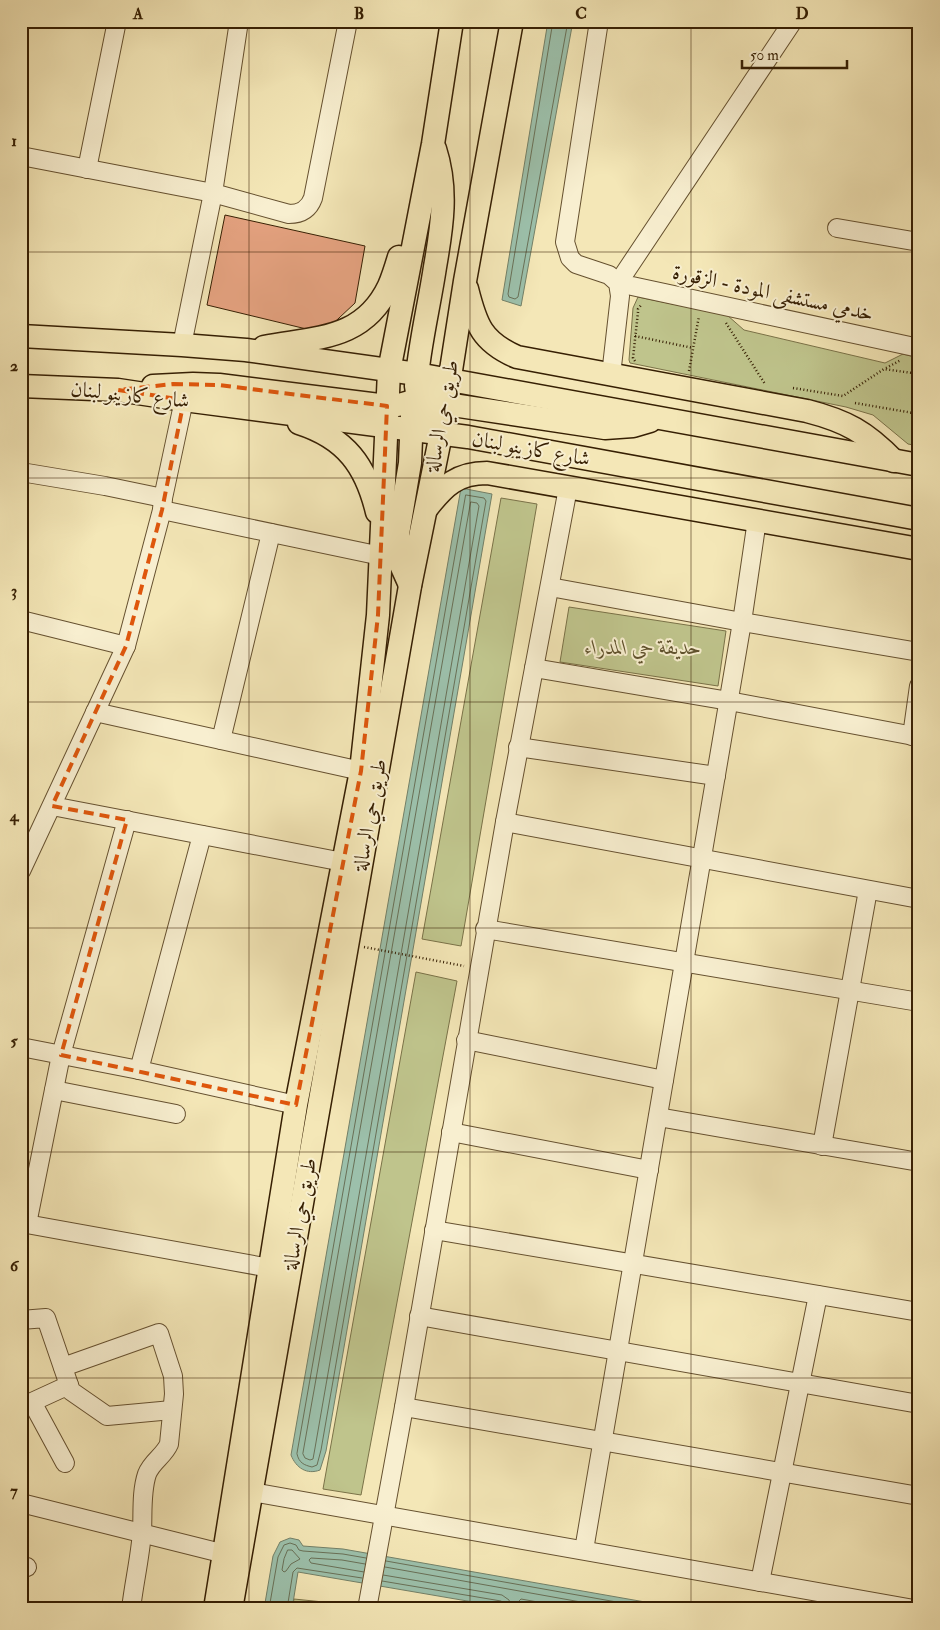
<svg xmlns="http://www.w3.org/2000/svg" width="940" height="1630" viewBox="0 0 940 1630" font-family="'IM FELL Double Pica',Amiri,serif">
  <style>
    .green { fill: #bfc48c; stroke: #7a7248 }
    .water { fill: #9cc0ab; stroke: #738068 }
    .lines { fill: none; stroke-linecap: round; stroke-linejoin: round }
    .shore { stroke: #697057; stroke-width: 1 }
    .building { fill: #e6a381; stroke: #361f03 }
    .minor-casing { stroke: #665130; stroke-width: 20 }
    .major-casing { stroke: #361f03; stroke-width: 25 }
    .path { stroke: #361f03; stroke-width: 2.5; stroke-dasharray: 1 2.5; stroke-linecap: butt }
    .minor { stroke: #f8efd0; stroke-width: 18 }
    .major { stroke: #f4e7b7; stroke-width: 22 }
    .marked { fill: none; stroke: #df560c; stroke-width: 4; stroke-dasharray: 10 6; stroke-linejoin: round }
    .grid { fill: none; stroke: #361f03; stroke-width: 1; stroke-opacity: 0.55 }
    .labels { text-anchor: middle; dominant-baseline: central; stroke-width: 4; stroke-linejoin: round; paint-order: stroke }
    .street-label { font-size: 21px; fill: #361f03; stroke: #f8efd0 }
    .park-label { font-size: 21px; font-style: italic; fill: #5f512c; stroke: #f8efd0 }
    .neatline { fill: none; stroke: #361f03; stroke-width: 2 }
    .grid-label { font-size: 16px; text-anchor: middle; font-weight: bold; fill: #361f03 }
  </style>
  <rect width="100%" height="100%" fill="#f4e7b7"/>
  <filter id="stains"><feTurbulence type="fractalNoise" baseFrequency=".004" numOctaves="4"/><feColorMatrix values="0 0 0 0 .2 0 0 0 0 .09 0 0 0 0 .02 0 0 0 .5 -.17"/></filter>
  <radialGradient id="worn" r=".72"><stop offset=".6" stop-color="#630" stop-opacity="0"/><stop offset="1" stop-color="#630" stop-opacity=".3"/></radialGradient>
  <g class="green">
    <path d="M638,297l89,18 17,15 141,33 18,-9 16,4v88l-11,-2 -35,-29 -27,-8 -216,-44 -1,-3 4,-52z"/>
    <path d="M501,498l36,6 -76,442 -39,-7z"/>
    <path d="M569,607l157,24 -8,55 -158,-24z"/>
    <path d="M416,972l41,9 -96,514 -38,-6z"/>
    <path d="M294,1599l49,5 -1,5h-50z"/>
  </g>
  <g class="water">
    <path d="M548,21h25l-52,285 -19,-6z"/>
    <path d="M461,488l31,6 -166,957 -6,19c-13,5 -24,-2 -29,-15z"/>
    <path d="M290,1538l9,2 4,6 40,3 342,60h-171l-216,-37 -6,37h-28l9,-53 7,-14z"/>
  </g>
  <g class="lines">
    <g class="shore">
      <path d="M553,21l-45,273 1,3 6,2 3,-2 50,-276"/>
      <path d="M466,495l18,3 2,3 -165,949 -4,15 -5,2c-8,-2 -13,-4 -15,-13z"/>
      <path d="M471,502l6,1 2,3 -164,942 -2,11 -3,1 -5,-2 -2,-4z"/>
      <path d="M288,1550h4l8,9 -9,5 -5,7 -2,1 -2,-2 2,-11z"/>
      <path d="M386,1561l270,48"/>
      <path d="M385,1567l235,42"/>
      <path d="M364,1572l-53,-9 -2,-3 2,-2 31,2 23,4"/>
      <path d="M383,1575l119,20 7,5 3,9"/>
      <path d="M382,1581l119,20 4,3 1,5"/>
      <path d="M269,1609l9,-52 6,-12 6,-2 6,2 3,5 4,1 40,3 23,4"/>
      <path d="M287,1609l6,-37 4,-4 65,10"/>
      <path d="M519,1609v-8l2,-2 56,10"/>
    </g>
  </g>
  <path class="building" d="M225,215l140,31 -10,57 -32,30 -116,-28z"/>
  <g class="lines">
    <g class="minor-casing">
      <g id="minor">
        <path d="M599,21l-34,221 5,16 6,6 33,11 9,8 2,13 -9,79"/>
        <path d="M793,21l-175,262 301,65"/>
        <path d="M21,156l192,37 76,21c12,0 20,-5 24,-16l35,-177"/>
        <path d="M87,169l30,-148"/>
        <path d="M837,228l76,13 6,-1"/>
        <path d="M182,345l31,-152 26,-172"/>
        <path d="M21,472l84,14 58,12"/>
        <path d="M162,510l219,46"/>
        <path d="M550,587l192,35 177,30"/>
        <path d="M21,620l105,26"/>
        <path d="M534,668l195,33 190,36"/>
        <path d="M95,712l266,59"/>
        <path d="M912,736l7,-50"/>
        <path d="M221,740l50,-207"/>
        <path d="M518,747l198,29"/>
        <path d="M52,806l291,56"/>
        <path d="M505,822l414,77"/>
        <path d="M21,871l105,-225 36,-136 1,-12 21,-98"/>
        <path d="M485,929l434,73"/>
        <path d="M466,1040l198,40"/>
        <path d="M21,1047l118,23 157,35"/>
        <path d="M139,1070l63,-235"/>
        <path d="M54,1090l122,24"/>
        <path d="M658,1117l261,45"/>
        <path d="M451,1132l198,38"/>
        <path d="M822,1146l46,-256"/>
        <path d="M21,1223l249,45"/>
        <path d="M27,1224l34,-169 66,-235"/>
        <path d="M434,1230l485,82"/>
        <path d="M419,1316l500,88"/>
        <path d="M21,1320l25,-2 25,73 36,25 65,-6"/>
        <path d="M63,1367l96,-34 14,43 1,18 -5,50c-5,12 -17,17 -22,30 -6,18 -4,39 -5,58 -2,26 -8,51 -11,77"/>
        <path d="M404,1407l515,89"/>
        <path d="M65,1463l-33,-61 37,-17"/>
        <path d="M252,1492l662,117"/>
        <path d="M21,1503l204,51"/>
        <path d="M584,1550l158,-928 15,-102"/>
        <path d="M21,1569l6,-2"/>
        <path d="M760,1582l58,-287"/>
        <path d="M367,1609l37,-202 101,-585 63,-334"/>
      </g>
    </g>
    <g class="major-casing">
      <g id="major">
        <path d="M435,149c13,40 7,78 0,118 -6,40 -16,79 -19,119 3,22 8,33 25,48"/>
        <path d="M467,289c9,36 15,53 50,68l290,54c39,10 59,21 87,50"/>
        <path d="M21,336l161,9 64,5 171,24 502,91"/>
        <path d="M264,347c51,-10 99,-6 125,-61 4,-9 7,-19 10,-29"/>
        <path d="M21,386l97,4 66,10 284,37 451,82"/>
        <path d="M153,386l40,-2 26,1 168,21c24,0 43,-14 62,-26"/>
        <path d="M430,406l16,-2 159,24 28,-2 17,-5"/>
        <path d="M299,423c47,15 67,43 78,89"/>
        <path d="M427,508c17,-22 30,-35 60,-35l432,76"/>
        <path d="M410,585l-9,-20 -3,-15v-16l12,-71 2,-48"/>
        <path d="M215,1609l81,-504 65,-334 17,-156 11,-244 44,-227 19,-123"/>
        <path d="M231,1609l179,-1023 31,-152 24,-153 47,-260"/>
      </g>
    </g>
    <g class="path">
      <path d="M726,323l39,61"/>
      <path d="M635,336l58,12"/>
      <path d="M635,361l-2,-3 5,-46v-3l4,-5"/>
      <path d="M886,368l15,-8"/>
      <path d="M689,371l10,-55"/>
      <path d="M793,388l50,8 41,-27 35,5"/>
      <path d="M855,403l64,11"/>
      <path d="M364,947l100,19"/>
    </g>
    <use href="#minor" class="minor"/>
    <use href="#major" class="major"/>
  </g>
  <path class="marked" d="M173,384l46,1 168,21 -9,209 -17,156 -65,334 -235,-50 66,-235 -75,-14 74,-160 36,-136 22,-110 -66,-10z"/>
  <path class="grid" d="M249,21v1588M470,21v1588M691,21v1588M21,252h898M21,478h898M21,702h898M21,928h898M21,1152h898M21,1378h898"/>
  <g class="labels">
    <g class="street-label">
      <text transform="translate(773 293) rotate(12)">خدمي مستشفى المودة - الزقورة</text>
      <text transform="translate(130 395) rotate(6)">شارع كازينو لبنان</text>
      <text transform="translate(442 416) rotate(-80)">طريق حي الرسالة</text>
      <text transform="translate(531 449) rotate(10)">شارع كازينو لبنان</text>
      <text transform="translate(370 815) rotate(-80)">طريق حي الرسالة</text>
      <text transform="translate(300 1214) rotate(-80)">طريق حي الرسالة</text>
    </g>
    <g class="park-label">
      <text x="643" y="647">حديقة حي المدراء</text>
    </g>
  </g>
  <rect width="940" height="1630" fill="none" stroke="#f4e7b7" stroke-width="55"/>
  <path d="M742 60v8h105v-8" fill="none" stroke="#361f03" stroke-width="2.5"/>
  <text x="750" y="60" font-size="15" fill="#361f03" stroke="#f8efd0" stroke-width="4" paint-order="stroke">50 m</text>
  <rect x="28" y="28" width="884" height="1574" class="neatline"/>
  <g class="grid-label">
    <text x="138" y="19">A</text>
    <text x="359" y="19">B</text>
    <text x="581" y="19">C</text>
    <text x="802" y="19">D</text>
    <text x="14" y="146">1</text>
    <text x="14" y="371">2</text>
    <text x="14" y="596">3</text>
    <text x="14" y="821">4</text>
    <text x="14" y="1046">5</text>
    <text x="14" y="1271">6</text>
    <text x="14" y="1496">7</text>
  </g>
  <rect width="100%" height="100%" filter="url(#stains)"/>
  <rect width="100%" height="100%" fill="url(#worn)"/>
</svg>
